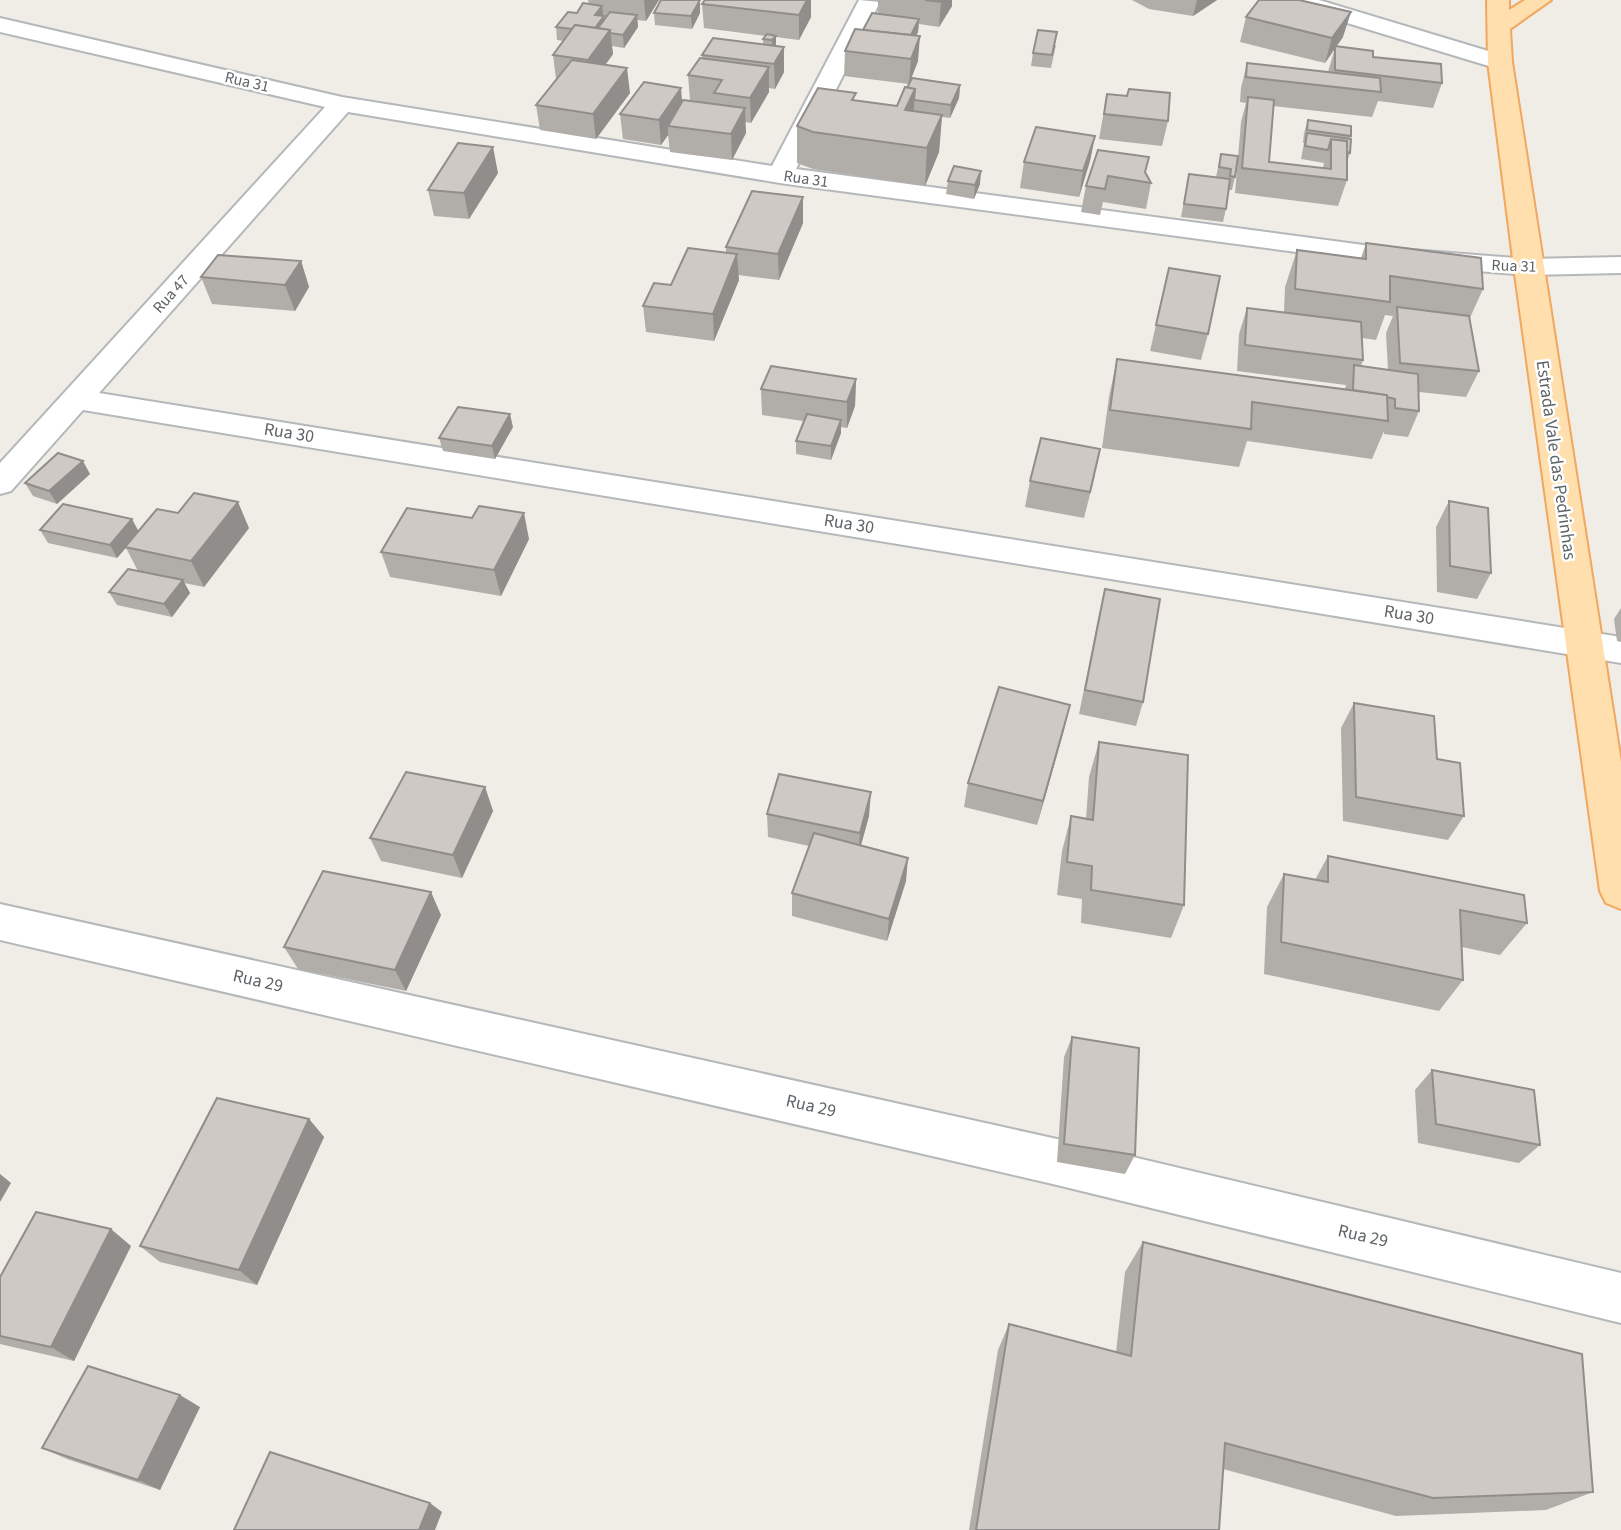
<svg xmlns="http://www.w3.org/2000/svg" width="1621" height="1530" viewBox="0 0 1621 1530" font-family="'Source Sans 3',sans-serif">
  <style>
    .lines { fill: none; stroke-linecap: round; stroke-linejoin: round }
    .minor-casing { stroke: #b4b8bb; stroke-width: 4 }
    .major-casing { stroke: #f1a75e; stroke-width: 4 }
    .minor { fill: #fff; fill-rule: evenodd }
    .major { fill: #ffdfad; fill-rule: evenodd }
    .wall { fill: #b1ada9; fill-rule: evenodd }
    .shaded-wall { fill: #908d8a }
    .building { fill: #cec9c5; stroke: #908d8a; stroke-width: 2 }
    .labels { text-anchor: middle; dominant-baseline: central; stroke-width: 5; stroke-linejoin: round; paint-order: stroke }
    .far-street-label { font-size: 16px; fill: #5e6467; stroke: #fff }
    .street-label { font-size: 18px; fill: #5e6467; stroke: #fff }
  </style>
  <rect width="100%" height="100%" fill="#f0ece6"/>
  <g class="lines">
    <g class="minor-casing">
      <g id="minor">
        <path d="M859,0l21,2 -84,167 590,79 142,11 93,-2v16l-93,2 -142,-11 -606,-81 -432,-71 -249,281 1522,244v26l-1538,-253 -72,81 -11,3v-31l325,-356 -325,-75v-14l342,79 430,69z"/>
        <path d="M1285,0h34l189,57 4,5 -4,5h-16l-204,-62z"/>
        <path d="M0,904l1057,235 564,134v50l-564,-138 -1057,-245z"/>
      </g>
    </g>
    <g class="major-casing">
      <path id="major" d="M1487,0h22v10l16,-10h26l-41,29 2,33 109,700v147l-15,-6 -6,-12 -86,-624 -26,-205z"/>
    </g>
    <use href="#minor" class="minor"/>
    <use href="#major" class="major"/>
  </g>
  <g class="wall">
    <path d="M588,0h71l-13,21 -9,-1 1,7 -14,21 -12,-2 1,8 -8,11 25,28 -34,46 -56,-9 -4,-25 20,-26 -3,-24 11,-14 -7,-1 -1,-13 33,-23z"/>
    <path d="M705,0h106v17l-12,23 -23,-3v9l8,26 -9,17 -6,-1v4l-18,31 -6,-1 1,11 -14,27 -62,-8 -2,-17 -7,10 -38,-6 -3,-25 62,-13 32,3 -24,-4 -2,-25 14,-17v-3l61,-11v-5l2,-3 -61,-8 -2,-24z"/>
    <path d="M878,0h74v6l-13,21 -20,-3 -1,8 -2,4 2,25 -9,23 -65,-8 1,-25 33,-37z"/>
    <path d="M1132,0h85l-24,16 -44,-7z"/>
    <path d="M654,13h46l-8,16 -37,-4z"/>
    <path d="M1246,17l97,20 -7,9 37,11 69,26 -9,25 -55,-7 -6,16 -99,-11 -4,56 54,6 1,-5 -23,-4 3,-16h-1l1,-10 4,-13 43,16 -1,3v14l-3,9v18l-9,26 -103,-13 6,-71 5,-19 -6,-1 1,-14 6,-25 81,9 7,-24 -10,15 -85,-21z"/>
    <path d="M1056,45l-5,23 -20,-2 2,-13z"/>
    <path d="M960,85l-1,13 -9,20 -8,-1 -3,35 -14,34 -112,-17 -16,-6v-37l58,-26 42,6z"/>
    <path d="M1107,94l61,27 -6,25 -63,-7z"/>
    <path d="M1095,136l-5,25 -11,36 -59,-9 4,-26z"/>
    <path d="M1098,150l47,23 6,10 -5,26 -43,-7 -3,13 -19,-3 5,-26z"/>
    <path d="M1221,154l17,2 -3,21 -3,13h-3l-3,19 -3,13 -42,-5 8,-43 27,3z"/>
    <path d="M498,173l-29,46 -35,-3 -6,-26z"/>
    <path d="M948,181l32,3 -6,15 -28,-5z"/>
    <path d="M803,223l-24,57 -41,-5 1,5 -25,61 -68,-9 -3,-26 28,-21 55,-33v-5z"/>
    <path d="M1366,243l117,46 -14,31 10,51 -13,26 -47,-5v19l-11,26 -24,-3v-3l-12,28 -125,-18 -8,26 -137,-19 7,-51 8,-38 228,30 1,-4 -109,-14 2,-37 8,-26 37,4 1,-25 12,-37 64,8zM1385,315l8,1 -7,17 2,37 -27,-4 2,-6 -1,-22 14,2z"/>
    <path d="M301,261l8,26 -14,24 -83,-7 -11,-27z"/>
    <path d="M1169,268l39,66 -7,26 -51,-9z"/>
    <path d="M856,379l-1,27 -8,22 -6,-1v6l-10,27 -35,-6v-13l7,-20 -41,-6 -1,-26z"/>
    <path d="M513,427l-18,32 -52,-8 -4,-13z"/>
    <path d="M90,474l-33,30 -24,-8 -8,-13z"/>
    <path d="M1095,475l-11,43 -59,-11 5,-26z"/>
    <path d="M1449,501l42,72 -14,26 -40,-7 -1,-65z"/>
    <path d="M472,518l57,21 -28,57 -111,-19 -9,-25z"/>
    <path d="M249,528l-45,59 -20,-4 6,10 -18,24 -55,-12 -8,-13 29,-21 -12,-23 -9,10 -69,-15 -8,-13 99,1z"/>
    <path d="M1105,589l38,113 -7,24 -57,-12 20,-100z"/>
    <path d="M1621,608v34l-4,-1 -3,-22z"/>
    <path d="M1354,703l83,56 27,57 -16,24 -105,-19 -2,-93z"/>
    <path d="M1064,730l-27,95 -73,-18 4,-24z"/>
    <path d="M1099,742l85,163 -13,33 -90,-15 1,-24 -25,-4 5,-44 9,-35 15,3 3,-42z"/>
    <path d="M485,787l8,24 -31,67 -81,-17 -11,-23z"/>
    <path d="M767,814l102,2 -8,29 45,36 -19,60 -95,-25v-23l17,-47 -41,-9z"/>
    <path d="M1328,856l199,67 -27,32 -38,-8 1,33 -24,31 -175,-37 3,-67 17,-33 31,6z"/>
    <path d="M441,915l-35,76 -108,-22 -14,-22z"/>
    <path d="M1072,1037l63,118 -10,19 -68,-12 7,-105z"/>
    <path d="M1432,1070l108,75 -21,18 -101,-20 -3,-53z"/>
    <path d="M309,1119l15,18 -67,148 -97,-23 -20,-16z"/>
    <path d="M1143,1242l450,250 -47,18 -150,6 -173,-47 -4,61h-250l29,-180 11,-26 107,28 9,-80z"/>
    <path d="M131,1246l-57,115 -74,-17v-67z"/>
    <path d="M200,1407l-40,83 -93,-31 -25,-11z"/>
  </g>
  <g class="shaded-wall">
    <path d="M644,0h15l-13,21z"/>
    <path d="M700,0v13l-8,16 -1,-13z"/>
    <path d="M807,0h4v17l-12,23v-25z"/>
    <path d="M942,0h10v6l-13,21 2,-25z"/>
    <path d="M1197,0h20l-24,16z"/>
    <path d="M602,6l3,23 -13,3 3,-17z"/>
    <path d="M1351,12l-8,25 -18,26 7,-25z"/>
    <path d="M637,15l1,12 -14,21 -1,-13z"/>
    <path d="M919,19l-1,13 -10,19 1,-12z"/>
    <path d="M610,30l3,24 -22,31 -3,-25z"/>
    <path d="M776,36v12l-4,5v-13z"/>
    <path d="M920,36l-2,25 -9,23 2,-25z"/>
    <path d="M784,47v25l-9,17 -1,-25z"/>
    <path d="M769,67v25l-18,31 -1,-25z"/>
    <path d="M627,68l3,25 -34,46 -3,-25z"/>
    <path d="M960,85l-1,13 -9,20 1,-13z"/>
    <path d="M681,88l2,25 -15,13v9l-7,10 -2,-25z"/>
    <path d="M915,89l-2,36 -10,22 2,-37z"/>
    <path d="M745,108l1,25 -14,27 -1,-26z"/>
    <path d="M942,115l-3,37 -14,34 2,-38z"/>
    <path d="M1095,136l-5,25 -11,36 4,-26z"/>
    <path d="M493,147l5,26 -29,46 -5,-26z"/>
    <path d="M981,171l-1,13 -6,15 1,-14z"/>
    <path d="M803,197v26l-24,57 -1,-26z"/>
    <path d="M737,254l2,26 -25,61 -1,-27z"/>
    <path d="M301,261l8,26 -14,24 -10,-26z"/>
    <path d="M856,379l-1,27 -8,22v-26z"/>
    <path d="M510,414l3,13 -18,32 -3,-13z"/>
    <path d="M841,420v13l-10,27v-14z"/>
    <path d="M83,461l7,13 -33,30 -8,-13z"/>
    <path d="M238,502l11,26 -45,59 -13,-26z"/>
    <path d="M524,513l5,26 -28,57 -7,-26z"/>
    <path d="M132,519l7,13 -22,26 -7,-13z"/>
    <path d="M183,580l7,13 -18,24 -8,-13z"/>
    <path d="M1070,705l-6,25 -27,95 6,-24z"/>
    <path d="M485,787l8,24 -31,67 -9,-23z"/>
    <path d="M871,792l-2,24 -11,40 2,-23z"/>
    <path d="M908,858l-2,23 -19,60 2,-22z"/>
    <path d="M431,892l10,23 -35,76 -11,-21z"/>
    <path d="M309,1119l15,18 -67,148 -18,-15z"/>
    <path d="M0,1174l11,9 -11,19z"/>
    <path d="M111,1229l20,17 -57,115 -23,-14z"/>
    <path d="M180,1395l20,12 -40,83 -22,-10z"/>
    <path d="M430,1503l12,9 -7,18h-16z"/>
  </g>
  <g class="building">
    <path d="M661,0h39l-9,16 -37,-3z"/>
    <path d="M705,0h102l-8,15 -97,-11z"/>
    <path d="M925,0h17l-1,2z"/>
    <path d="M1259,0h40l52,12 -19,26 -86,-21z"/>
    <path d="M583,3l19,3 -7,9 9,1 -9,12 -20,-3 -3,4 -16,-2 12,-15 9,1z"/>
    <path d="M610,12l27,3 -14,20 -13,-2v-3l-12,-2z"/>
    <path d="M872,13l47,6 -8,16 -48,-5z"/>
    <path d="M575,25l35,5 -22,30 -35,-5z"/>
    <path d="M855,29l65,7 -9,23 -66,-8z"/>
    <path d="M1038,30l19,2 -5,23 -19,-2z"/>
    <path d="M767,34l9,2 -4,4 -9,-1z"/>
    <path d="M713,38l71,9 -10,17 -72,-9z"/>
    <path d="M1335,46l38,5v6l68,7 1,19 -107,-13z"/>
    <path d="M700,58l69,9 -19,31 -36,-5 8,-13 -34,-5z"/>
    <path d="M572,60l55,8 -34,46 -57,-9z"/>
    <path d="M1247,63l133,15 1,14 -135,-15z"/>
    <path d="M912,78l48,7 -9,20 -37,-5 1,-11 -8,-1z"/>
    <path d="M644,82l37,6 -22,32 -39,-6z"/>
    <path d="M905,87l10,2 -10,21 37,5 -15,33 -114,-16 -16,-6 21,-38 38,5 -4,7 45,6z"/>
    <path d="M1129,89l41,4 -2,28 -64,-7 3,-20 20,2z"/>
    <path d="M1248,97l26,3 -5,62 62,7v-30l16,2v39l-105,-12z"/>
    <path d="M683,100l62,8 -14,26 -63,-8z"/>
    <path d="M1308,120l43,6v10l-44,-6z"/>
    <path d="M1036,127l59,9 -12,35 -59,-9z"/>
    <path d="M1307,133l44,6 -1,14 -3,-1v-11l-16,-2 -3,11 -23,-4z"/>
    <path d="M458,143l35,4 -29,46 -36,-3z"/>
    <path d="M1098,150l51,7 -4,15 6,11 -43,-7 -3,13 -19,-3z"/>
    <path d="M1221,154l17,2 -3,21 -5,-1 1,-7 -12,-2z"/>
    <path d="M954,166l27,5 -6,14 -27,-4z"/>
    <path d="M1189,174l41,5 -4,30 -42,-5z"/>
    <path d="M752,191l51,6 -25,57 -52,-7z"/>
    <path d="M1366,243l115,15 2,31 -93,-13v26l-95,-13 2,-39 69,9z"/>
    <path d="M688,248l49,6 -24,60 -70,-8 11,-23 17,2z"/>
    <path d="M218,255l83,6 -16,24 -84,-8z"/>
    <path d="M1169,268l51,8 -12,58 -52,-9z"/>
    <path d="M1397,307l72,9 10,55 -79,-8z"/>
    <path d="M1247,308l114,14 2,38 -118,-15z"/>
    <path d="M1117,359l270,36 1,26 -136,-19 -1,27 -141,-19z"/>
    <path d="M1354,365l64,9 1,37 -24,-3v-9l-8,-2v-2l-34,-5z"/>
    <path d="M771,366l85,13 -9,23 -86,-13z"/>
    <path d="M458,407l52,7 -18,32 -53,-8z"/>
    <path d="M807,414l34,6 -10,26 -35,-5z"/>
    <path d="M1041,438l59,11 -10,43 -60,-11z"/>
    <path d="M58,453l25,8 -34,30 -24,-8z"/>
    <path d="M194,493l44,9 -47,59 -66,-14 32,-38 21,4z"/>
    <path d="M1449,501l39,7 3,65 -41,-7z"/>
    <path d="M63,504l69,15 -22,26 -70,-15z"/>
    <path d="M479,506l45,7 -30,57 -113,-18 26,-44 65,10z"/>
    <path d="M128,569l55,11 -19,24 -55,-12z"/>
    <path d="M1105,589l55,10 -17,103 -58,-12z"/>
    <path d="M999,687l71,18 -27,96 -75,-18z"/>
    <path d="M1354,703l80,13 3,43 23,4 4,53 -108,-19z"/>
    <path d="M1099,742l89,13 -4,150 -93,-15 1,-24 -25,-4 4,-46 22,4z"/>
    <path d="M406,772l79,15 -32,68 -83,-17z"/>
    <path d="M779,774l92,18 -11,41 -93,-19z"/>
    <path d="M814,833l94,25 -19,61 -97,-26z"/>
    <path d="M1328,856l196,39 3,28 -67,-13 3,70 -182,-38 3,-68 44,8z"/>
    <path d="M323,871l108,21 -36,78 -111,-23z"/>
    <path d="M1072,1037l67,11 -4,107 -71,-11z"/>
    <path d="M1432,1070l102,20 6,55 -104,-21z"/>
    <path d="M217,1098l92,21 -70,151 -99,-24z"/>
    <path d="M36,1212l75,17 -60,118 -51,-11v-59z"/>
    <path d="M1143,1242l439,112 11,138 -160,6 -208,-55 -6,87h-243l33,-206 122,32z"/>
    <path d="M88,1366l92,29 -42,85 -96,-32z"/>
    <path d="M270,1452l160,51 -11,27h-185z"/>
  </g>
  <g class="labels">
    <g class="far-street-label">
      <text transform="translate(247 82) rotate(13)">Rua 31</text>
      <text transform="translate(806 179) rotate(8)">Rua 31</text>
      <text transform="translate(1514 266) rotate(2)">Rua 31</text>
      <text transform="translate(171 294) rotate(-48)">Rua 47</text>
    </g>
    <g class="street-label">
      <text transform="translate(289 433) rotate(9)">Rua 30</text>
      <text transform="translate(1556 460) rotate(82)">Estrada Vale das Pedrinhas</text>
      <text transform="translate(849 524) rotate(9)">Rua 30</text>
      <text transform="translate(1409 615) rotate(9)">Rua 30</text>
      <text transform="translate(258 981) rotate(13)">Rua 29</text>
      <text transform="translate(811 1106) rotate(13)">Rua 29</text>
      <text transform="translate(1363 1236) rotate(13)">Rua 29</text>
    </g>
  </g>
</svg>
